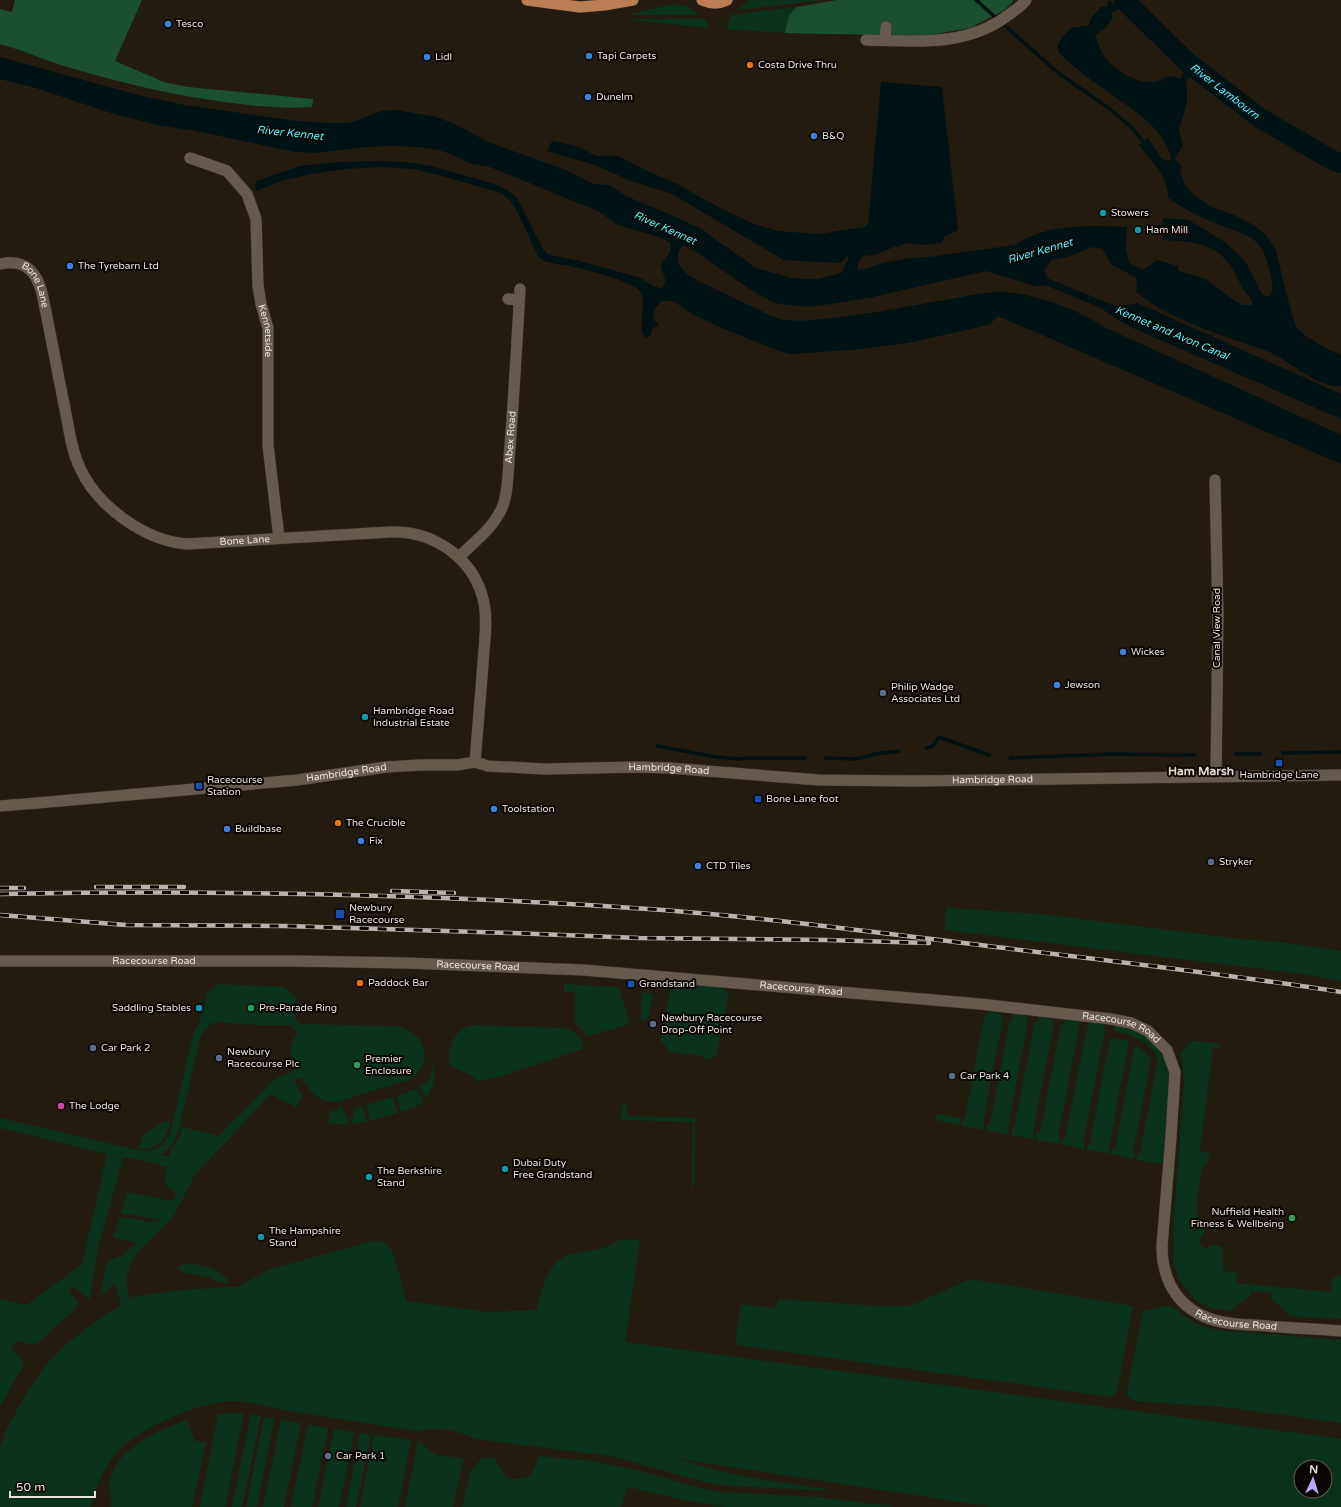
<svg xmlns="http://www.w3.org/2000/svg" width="1341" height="1507" viewBox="0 0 1341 1507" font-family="'Varela Round',sans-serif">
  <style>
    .green { fill: #0a311b; fill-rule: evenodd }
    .forest { fill: #1a4f30 }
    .water { fill: #011214 }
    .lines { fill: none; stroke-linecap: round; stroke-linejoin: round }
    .stream { stroke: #011214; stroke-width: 3.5 }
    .river { stroke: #011214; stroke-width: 20 }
    .minor-casing { stroke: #3d3631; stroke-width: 12 }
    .secondary-casing { stroke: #3d3631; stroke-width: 12 }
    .primary-casing { stroke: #3d3631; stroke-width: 12 }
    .minor { stroke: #655a4d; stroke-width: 11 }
    .secondary { stroke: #655a4d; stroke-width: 11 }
    .primary { stroke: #bb7e53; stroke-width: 11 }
    .rail-casing { stroke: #bbb3ab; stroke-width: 4.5 }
    .rail { stroke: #0a0603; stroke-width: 3; stroke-dasharray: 9; stroke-linecap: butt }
    .shop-dot { fill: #3f7fe0; stroke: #0a0603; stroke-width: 1.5 }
    .food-dot { fill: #e8710a; stroke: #0a0603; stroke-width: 1.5 }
    .culture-dot { fill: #0f9aa8; stroke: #0a0603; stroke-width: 1.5 }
    .service-dot { fill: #5c6f8a; stroke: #0a0603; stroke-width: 1.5 }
    .transit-dot { fill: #1a4fb4; stroke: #0a0603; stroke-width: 1.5 }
    .leisure-dot { fill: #2e9e5b; stroke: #0a0603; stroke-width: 1.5 }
    .hotel-dot { fill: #d1479c; stroke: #0a0603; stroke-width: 1.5 }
    .labels { text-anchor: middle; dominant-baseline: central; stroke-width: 4; stroke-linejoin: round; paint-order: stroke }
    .poi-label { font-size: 10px; fill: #e9e2db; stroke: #0a0603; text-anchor: start }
    .street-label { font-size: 10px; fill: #e9e2db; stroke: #0a0603 }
    .water-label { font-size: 11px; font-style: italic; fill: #54eefc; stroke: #0a0603 }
    .quarter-label { font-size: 12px; font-weight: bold; fill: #e8dbcc; stroke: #0a0603 }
  </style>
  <rect width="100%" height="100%" fill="#241b10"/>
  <g class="green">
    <path d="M750,0h75l-88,10z"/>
    <path d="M672,4l15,2 12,9h-71z"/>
    <path d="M797,7l-8,8 -4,18 -59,-4 5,-14z"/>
    <path d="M624,19h81l4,9z"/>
    <path d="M946,908l95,6 191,24 55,5 54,8v30l-39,-7 -357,-44z"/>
    <path d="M673,983l47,4 7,5 1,4 -11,58 -6,5h-7l-1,-3 -12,-2 -3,1 -22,-4 1,-2 -4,-7 -3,1 11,-58z"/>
    <path d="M218,984l66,3 11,9 3,14 -1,2h-3l2,9 6,3 94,2c28,4 39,36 15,53l-74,23c-11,0 -20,-3 -26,-11 -3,-3 -5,-9 -8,-11 -3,-2 -7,-1 -9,0l9,16 -7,11 -22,-11 -3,-3 -39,43 -36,37 -23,44 -32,32 -9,12 -6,18 3,19 6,-2 49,-6 42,-3h11l33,-18 103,-28c5,-1 10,0 14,3 9,8 15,44 19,57l82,11 49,-2c4,-18 8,-41 25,-52 8,-5 18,-5 27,-7 11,-2 22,-5 31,-12l20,1 -15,102 716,97v68h-348l-315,-48 38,11 26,6 95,15 -105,-5 -24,-3 -97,-27 -135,-17c-21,-9 -36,-12 -59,-8 -43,-7 -86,-13 -129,-20 -17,-3 -34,-9 -51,-10 -33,-2 -99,27 -121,52 -14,15 -19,35 -26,54h-90v-60l7,-19 20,-36 20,-28 24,-24 24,-18 26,-17 -6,-21 -15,12 7,-34 17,-8 13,-11 -24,-6 7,-20 31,5 7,-1 2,-1 -39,-7 6,-21 46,9 3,-8 -10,-8 -2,-5 3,-13 -8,-1 1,-2 -37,-7 -16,60 -8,26 -9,56h-1l-16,-13 -5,5 10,10 -2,8 -24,20 -14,14 -9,2 -10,-5 -8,9 11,10 2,6 -24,41v-107l21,5h7l54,-40 25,-110 -107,-26v-10l125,29c19,6 34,7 45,-13l24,-104 4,-3 -1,-3 2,1 8,-32zM216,1022l40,3h34l7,9c-11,15 -7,19 -3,35 -6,7 -17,7 -24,14l-51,53 -37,-9 -2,9 -10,15 -1,6 -9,-2 11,-9 7,-13 23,-98 10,-11zM1301,1467h24v24h-24z"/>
    <path d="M564,984l52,3 3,1 11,36 -42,12 -13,-13v-31h-11z"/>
    <path d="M642,992l11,2 -4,25 -8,2z"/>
    <path d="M993,1011l9,2 -1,5h2l-20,104 2,1 -2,7 -21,-4 1,-7h2l19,-102 3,-3z"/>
    <path d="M1014,1014h12l2,4 -2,3h2l-20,106 1,1 -1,7 -22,-5 2,-7h2l20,-103h3l-1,-4z"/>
    <path d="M1039,1016l13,1 2,3 -2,4h2l-21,108 1,1 -1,6 -22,-4 1,-7h2l21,-106h3z"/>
    <path d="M1065,1019l13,2 1,3 -2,3h2l-21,110 2,1 -1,6 -23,-4 1,-7h3l21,-108h2z"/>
    <path d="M1091,1022l11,1 2,3 -1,3 2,1 -22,112 2,1 -1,6 -23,-5 1,-6h3l22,-110h2l-1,-4z"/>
    <path d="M471,1025l93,3c12,3 19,9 19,21l-75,25 -30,8 -7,-7 -21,-9 -1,-2c-1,-17 5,-34 22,-39z"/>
    <path d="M1118,1025c26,4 48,24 52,50l-6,88 -2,1 -26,-4 2,-7h2l18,-93c-6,-18 -27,-26 -44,-29l1,-5z"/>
    <path d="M1110,1038l19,3 -20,106 1,1 -2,6 -22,-5 2,-6h2z"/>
    <path d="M1193,1041l25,2 2,4 -7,1 -13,103 9,2c2,8 -5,11 -7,17 -3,12 -4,25 -5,38 -1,15 17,16 1,33l6,8 10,-5 9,4v23l14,2 -1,10 95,9 1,-14h5v-3h4v44l-50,-3 -20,-17v-6l-20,-2v4l-21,16 -19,-3 -11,-5 -8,-7 -13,-17 -6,-18 1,-44 10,-133 -3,-28 1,-5 6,-4 -2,-3z"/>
    <path d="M1135,1045l10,7 6,8 -18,92 2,1 -1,6 -23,-5 1,-6h3z"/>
    <path d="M434,1063v21l-8,14 -7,-11 10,-8z"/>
    <path d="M416,1089l8,13 -9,5 -14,5 -4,-16z"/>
    <path d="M393,1097l5,16 -28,8 -4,-16z"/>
    <path d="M622,1105h5v11l68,2 -1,70h-2l1,-66 -72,-2z"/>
    <path d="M342,1106l7,19 -20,-2 1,-12h8v-3z"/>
    <path d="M362,1106l5,16 -15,2 -2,-6 4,-1 -1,-6 2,-1 -1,-2z"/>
    <path d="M937,1114l24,4 -2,7 -23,-5z"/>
    <path d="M164,1121l7,1c-4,16 -14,29 -32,27l4,-14z"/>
    <path d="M185,1264c16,0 36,3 44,19l-18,-3 1,-2 -4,-3 -2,2 -24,-5 -3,-4 -4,-1z"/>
    <path d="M970,1279l163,27 -16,86 -6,5 -374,-52 -2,-3 6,-38 33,4 5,-9 99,7h30l9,-3z"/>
    <path d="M1167,1306c10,2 11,6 19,11 10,7 20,11 32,13l123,10v83l-118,-16 -89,-6 -7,-5v-5l16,-80z"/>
    <path d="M232,1413h12l-19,94h-25l18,-93z"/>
    <path d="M251,1414l10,2 -19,91h-10z"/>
    <path d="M264,1417l10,2 -17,88h-11z"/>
    <path d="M187,1420l8,21 11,1 -14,65h-81c1,-9 -3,-21 -1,-28 8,-32 49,-49 77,-59z"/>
    <path d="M281,1420l20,3 -17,84h-21z"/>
    <path d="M308,1425l20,3 -16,79h-21z"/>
    <path d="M334,1429l20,3 -15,75h-21z"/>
    <path d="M360,1433l11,1 -15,73h-10z"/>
    <path d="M374,1435l37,5 -13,67h-38z"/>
    <path d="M418,1441l19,14 27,3 -11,49h-48z"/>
    <path d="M538,1456l54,5 49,10 58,17 20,4 99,5 80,10h-169l-42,-6 -59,-14 -7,20h-159l8,-35 13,-15 12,1c3,5 7,15 12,19 3,2 7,2 10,2 14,1 19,-11 21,-23z"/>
  </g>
  <g class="forest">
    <path d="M15,0h127l-27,61 49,21 24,5 125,12 -1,8c-30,2 -58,-1 -88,-5 -53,-7 -106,-20 -157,-35 -23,-7 -44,-17 -67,-23v-35l12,3z"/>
    <path d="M837,0h176v2l-10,9 -33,17 -46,8 -139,-3 4,-18 8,-8z"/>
  </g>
  <path class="water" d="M1109,0l10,9 -8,4 2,5 -9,11 -9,6c3,9 7,20 14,27 12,12 30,23 48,19 11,-3 9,-8 23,-2l5,-8 5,5 -4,6 1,7v14l-8,27 4,16 -8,12 2,4 5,4 -2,5 5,14 10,11 17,11 22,8 21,11 11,9 10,15 10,43 10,34 10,9 19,12 16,7v31c-17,3 -46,-19 -60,-28 -15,-9 -33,-13 -49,-19 -33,-12 -69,-25 -96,-47l1,-14 -25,-13 -10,-16 -9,-2 -26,10 -15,3 -8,10 3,8 66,27 9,1 15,-3 204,91v25l-208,-91 -15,-8 -17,-12 -56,-23 -10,1 -49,-15 -113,26 -35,6 -30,4 -34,-4 -26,-15 -53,-37 -11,-5 -4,2c-8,20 9,28 25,36 17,8 33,16 50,24 9,4 20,11 31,12 17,2 36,-1 54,-3 37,-4 74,-12 111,-18 15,-3 32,-7 48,-7 33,0 78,17 105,35l237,108v29l-343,-148 -9,9 -81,18 -57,7 -60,4 -10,-2 -57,-23 -30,-14 -21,-14h-11l-7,8 -2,8 6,9 -7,2 -1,7 -4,3 -5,-5c-1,-8 2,-35 0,-39 -6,-13 -58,-25 -73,-28 -12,-3 -23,-1 -31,-10l-21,-45 -7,-11 -5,-4 -7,-4 -63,-18 -22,-5 -29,-2 -40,2 -32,5 -28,6 -29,11 1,-10 44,-15 39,-4 39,-1 27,1 27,4 62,18 13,6 10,8 26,51 6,6 27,5 62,17c7,3 17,12 24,11 7,-7 0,-14 -1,-23 4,-7 13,-14 9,-23l-14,-6 -38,-11 -20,-14 -108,-44 -18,-3 -19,-9 -14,-5 -20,-3 -28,-1 -25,1 -48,6 -23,-1 -104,-22 -29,-4 -45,-11 -81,-27 -36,-9v-22l138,38 47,10 104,15 34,3h26l33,-12 15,-1 39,7 19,7 33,18 78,28 28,14 15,1 19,12 46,19 27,13 55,39 36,10 12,1h14l23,-6 8,-15 -2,-2 -3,4 -4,3 -56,-3 -112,-66 -41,-13 -39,-17 -45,-13 5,-10 24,5 21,10h21l32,16 27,12 43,24 34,16 24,7 40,3 47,-7 3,-3 13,-142 61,5 16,143 -14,7 -2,6 -20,2 -14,-2 -14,4 -22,9 -6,-1 -5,3 -3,5v7l8,-1 16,-6 29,-5 18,-1 86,-12c32,-22 75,-19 112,-18l-1,20 3,16 14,7 14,-10 21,6v5l28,8 19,15 17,11h10c1,-6 -7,-12 -10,-18 -4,-7 -7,-15 -12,-22 -18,-24 -39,-23 -67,-25v-7h-7l1,-8h5l2,-2 -2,-1 1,-4 25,2 16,9 22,14 19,18 17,33 4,2h4c5,-6 1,-16 0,-24 -2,-7 -4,-16 -8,-23 -10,-16 -31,-19 -48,-26 -15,-7 -32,-15 -46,-25 1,-21 -17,-37 -29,-53l9,-7 14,21 7,2 2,-3c-6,-30 -41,-50 -64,-67 -17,-11 -33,-24 -48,-38l-2,-6 5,-10 9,-9 18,-3 2,-7 10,-11h6z"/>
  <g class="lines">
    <g class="stream">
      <path d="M976,0l81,72 53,37 22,19 14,17"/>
      <path d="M657,746l59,11 23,2 11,-1h55"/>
      <path d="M926,748l7,-2 6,-9 50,18"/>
      <path d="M1283,753l58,-1"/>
      <path d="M1236,754h24"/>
      <path d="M825,758l31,1 19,-5 24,-3"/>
      <path d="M1010,758l102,-4 83,1"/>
    </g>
    <path class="river" id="s1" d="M1124,0l63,62 73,56 74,43 7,2"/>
    <g class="minor-casing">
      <g id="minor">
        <path d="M866,40c51,1 99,7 141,-24 7,-5 15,-10 19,-16"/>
        <path d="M885,40l1,-13"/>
        <path id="s2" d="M190,158l37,13 20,23 9,25 2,67 3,18 7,24v117l11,93"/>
        <path id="s3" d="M0,264c24,-5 36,6 42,29 8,38 15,77 23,116 4,19 6,41 15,59 17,38 65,73 107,76l203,-12c44,-2 85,27 94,71 4,20 0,41 -1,61 -3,33 -5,65 -8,98"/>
        <path d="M508,299l11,1"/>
        <path d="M1215,480l3,136 -2,160"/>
        <path id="s4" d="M459,557c14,-14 33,-28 42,-47 8,-15 7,-46 9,-63 4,-53 7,-105 10,-158"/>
        <path id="s5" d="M0,961h295l111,2 178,7 396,34 131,15 20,4 17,8 19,19 8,22 -4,65 -9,109c0,40 21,68 60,76 15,3 31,3 46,4 24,2 49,3 73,5"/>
      </g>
    </g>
    <g class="secondary-casing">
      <g id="secondary">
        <path id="s6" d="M0,806l37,-3 260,-23 89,-13 34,-2h37l18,-3 13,4 57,3 92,-2 32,1 150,12 96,1 426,-6"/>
      </g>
    </g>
    <g class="primary-casing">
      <g id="primary">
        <path d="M527,0l53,7 24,-2 29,-5"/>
        <path d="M702,0c9,4 17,4 25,0"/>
      </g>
    </g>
    <use href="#minor" class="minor"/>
    <use href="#secondary" class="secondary"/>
    <use href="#primary" class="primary"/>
    <g class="rail-casing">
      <g id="rail">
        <path d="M96,887h88"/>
        <path d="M0,888h24"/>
        <path d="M392,891l62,2"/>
        <path d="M0,894c221,-4 442,0 663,16 117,9 233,25 349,39 110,13 220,26 329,43"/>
        <path d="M0,915l126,10 159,1 227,7 127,5 187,2 103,3"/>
      </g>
    </g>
    <use href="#rail" class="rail"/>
  </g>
  <g class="shop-dot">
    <circle cx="168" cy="24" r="4"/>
    <circle cx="589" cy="56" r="4"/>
    <circle cx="427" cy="57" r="4"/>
    <circle cx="588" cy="97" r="4"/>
    <circle cx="814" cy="136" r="4"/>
    <circle cx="70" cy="266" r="4"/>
    <circle cx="1123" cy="652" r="4"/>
    <circle cx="1057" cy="685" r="4"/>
    <circle cx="494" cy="809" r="4"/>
    <circle cx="227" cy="829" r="4"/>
    <circle cx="361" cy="841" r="4"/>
    <circle cx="698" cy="866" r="4"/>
  </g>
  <g class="food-dot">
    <circle cx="750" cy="65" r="4"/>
    <circle cx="338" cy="823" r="4"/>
    <circle cx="360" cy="983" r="4"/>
  </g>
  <g class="culture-dot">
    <circle cx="1103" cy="213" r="4"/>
    <circle cx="1138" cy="230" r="4"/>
    <circle cx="365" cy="717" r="4"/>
    <circle cx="199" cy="1008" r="4"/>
    <circle cx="505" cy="1169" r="4"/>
    <circle cx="369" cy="1177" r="4"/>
    <circle cx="261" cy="1237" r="4"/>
  </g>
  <g class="service-dot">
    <circle cx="883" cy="693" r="4"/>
    <circle cx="1211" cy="862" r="4"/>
    <circle cx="653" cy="1024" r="4"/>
    <circle cx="93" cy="1048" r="4"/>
    <circle cx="219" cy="1058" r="4"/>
    <circle cx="952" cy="1076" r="4"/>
    <circle cx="328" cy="1456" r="4"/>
  </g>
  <g class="transit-dot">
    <rect x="1275" y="759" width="8" height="8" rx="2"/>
    <rect x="195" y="782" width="8" height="8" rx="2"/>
    <rect x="754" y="795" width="8" height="8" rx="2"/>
    <rect x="335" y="909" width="10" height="10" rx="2"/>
    <rect x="627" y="980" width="8" height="8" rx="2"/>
  </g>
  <g class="leisure-dot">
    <circle cx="251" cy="1008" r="4"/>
    <circle cx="357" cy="1065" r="4"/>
    <circle cx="1292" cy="1218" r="4"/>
  </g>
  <circle class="hotel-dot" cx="61" cy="1106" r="4"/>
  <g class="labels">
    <g class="poi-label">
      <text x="176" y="24">Tesco</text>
      <text x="597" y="56">Tapi Carpets</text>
      <text x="435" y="57">Lidl</text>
      <text x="758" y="65">Costa Drive Thru</text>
      <text x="596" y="97">Dunelm</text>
      <text x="822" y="136">B&amp;Q</text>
      <text x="1111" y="213">Stowers</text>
      <text x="1146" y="230">Ham Mill</text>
      <text x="78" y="266">The Tyrebarn Ltd</text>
      <text x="1131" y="652">Wickes</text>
      <text x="1065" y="685">Jewson</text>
      <text x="891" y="687">Philip Wadge<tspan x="891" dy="12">Associates Ltd</tspan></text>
      <text x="373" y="711">Hambridge Road<tspan x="373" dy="12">Industrial Estate</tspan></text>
      <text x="1279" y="775" text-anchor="middle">Hambridge Lane</text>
      <text x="207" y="780">Racecourse<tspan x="207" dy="12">Station</tspan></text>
      <text x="766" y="799">Bone Lane foot</text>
      <text x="502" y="809">Toolstation</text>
      <text x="346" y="823">The Crucible</text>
      <text x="235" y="829">Buildbase</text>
      <text x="369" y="841">Fix</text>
      <text x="1219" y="862">Stryker</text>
      <text x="706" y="866">CTD Tiles</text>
      <text x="349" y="908">Newbury<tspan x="349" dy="12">Racecourse</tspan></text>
      <text x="368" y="983">Paddock Bar</text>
      <text x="639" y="984">Grandstand</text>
      <text x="191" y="1008" text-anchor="end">Saddling Stables</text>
      <text x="259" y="1008">Pre-Parade Ring</text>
      <text x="661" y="1018">Newbury Racecourse<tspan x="661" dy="12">Drop-Off Point</tspan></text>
      <text x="101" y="1048">Car Park 2</text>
      <text x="227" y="1052">Newbury<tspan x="227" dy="12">Racecourse Plc</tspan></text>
      <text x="365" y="1059">Premier<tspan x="365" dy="12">Enclosure</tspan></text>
      <text x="960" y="1076">Car Park 4</text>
      <text x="69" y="1106">The Lodge</text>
      <text x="513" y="1163">Dubai Duty<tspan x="513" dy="12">Free Grandstand</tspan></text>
      <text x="377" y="1171">The Berkshire<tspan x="377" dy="12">Stand</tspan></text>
      <text x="1284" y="1212" text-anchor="end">Nuffield Health<tspan x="1284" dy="12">Fitness &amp; Wellbeing</tspan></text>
      <text x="269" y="1231">The Hampshire<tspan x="269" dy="12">Stand</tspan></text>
      <text x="336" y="1456">Car Park 1</text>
    </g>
    <g class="street-label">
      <text stroke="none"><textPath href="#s3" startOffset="48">Bone Lane</textPath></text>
      <text stroke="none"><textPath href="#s2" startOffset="209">Kennetside</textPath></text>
      <text stroke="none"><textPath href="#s4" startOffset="137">Abex Road</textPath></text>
      <text stroke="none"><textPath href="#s3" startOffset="432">Bone Lane</textPath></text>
      <text transform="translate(1217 628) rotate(-90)">Canal View Road</text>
      <text stroke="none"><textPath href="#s6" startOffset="672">Hambridge Road</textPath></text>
      <text stroke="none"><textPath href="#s6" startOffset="348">Hambridge Road</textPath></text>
      <text stroke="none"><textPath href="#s6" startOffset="996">Hambridge Road</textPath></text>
      <text stroke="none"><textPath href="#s5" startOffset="154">Racecourse Road</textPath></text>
      <text stroke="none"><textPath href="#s5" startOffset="478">Racecourse Road</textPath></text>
      <text stroke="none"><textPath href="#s5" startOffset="802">Racecourse Road</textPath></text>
      <text stroke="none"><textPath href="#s5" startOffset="1126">Racecourse Road</textPath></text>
      <text stroke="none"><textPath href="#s5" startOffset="1497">Racecourse Road</textPath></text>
    </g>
    <g class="water-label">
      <text stroke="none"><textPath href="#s1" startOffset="136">River Lambourn</textPath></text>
      <text transform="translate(290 133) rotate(6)">River Kennet</text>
      <text transform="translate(665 228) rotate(24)">River Kennet</text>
      <text transform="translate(1040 251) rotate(-16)">River Kennet</text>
      <text transform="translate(1172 333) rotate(23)">Kennet and Avon Canal</text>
    </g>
    <g class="quarter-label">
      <text x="1201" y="771">Ham Marsh</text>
    </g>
  </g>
  <g transform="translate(1313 1479) rotate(4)"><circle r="19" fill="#0a0603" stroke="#635e59"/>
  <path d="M0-3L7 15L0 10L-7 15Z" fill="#b9abf7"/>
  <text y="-6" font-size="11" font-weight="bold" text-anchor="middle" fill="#e9e2db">N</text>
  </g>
  <path d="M10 1491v6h85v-6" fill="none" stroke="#e9e2db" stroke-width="2"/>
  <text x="16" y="1491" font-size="12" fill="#e9e2db" stroke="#0a0603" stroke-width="3" paint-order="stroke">50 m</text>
</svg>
